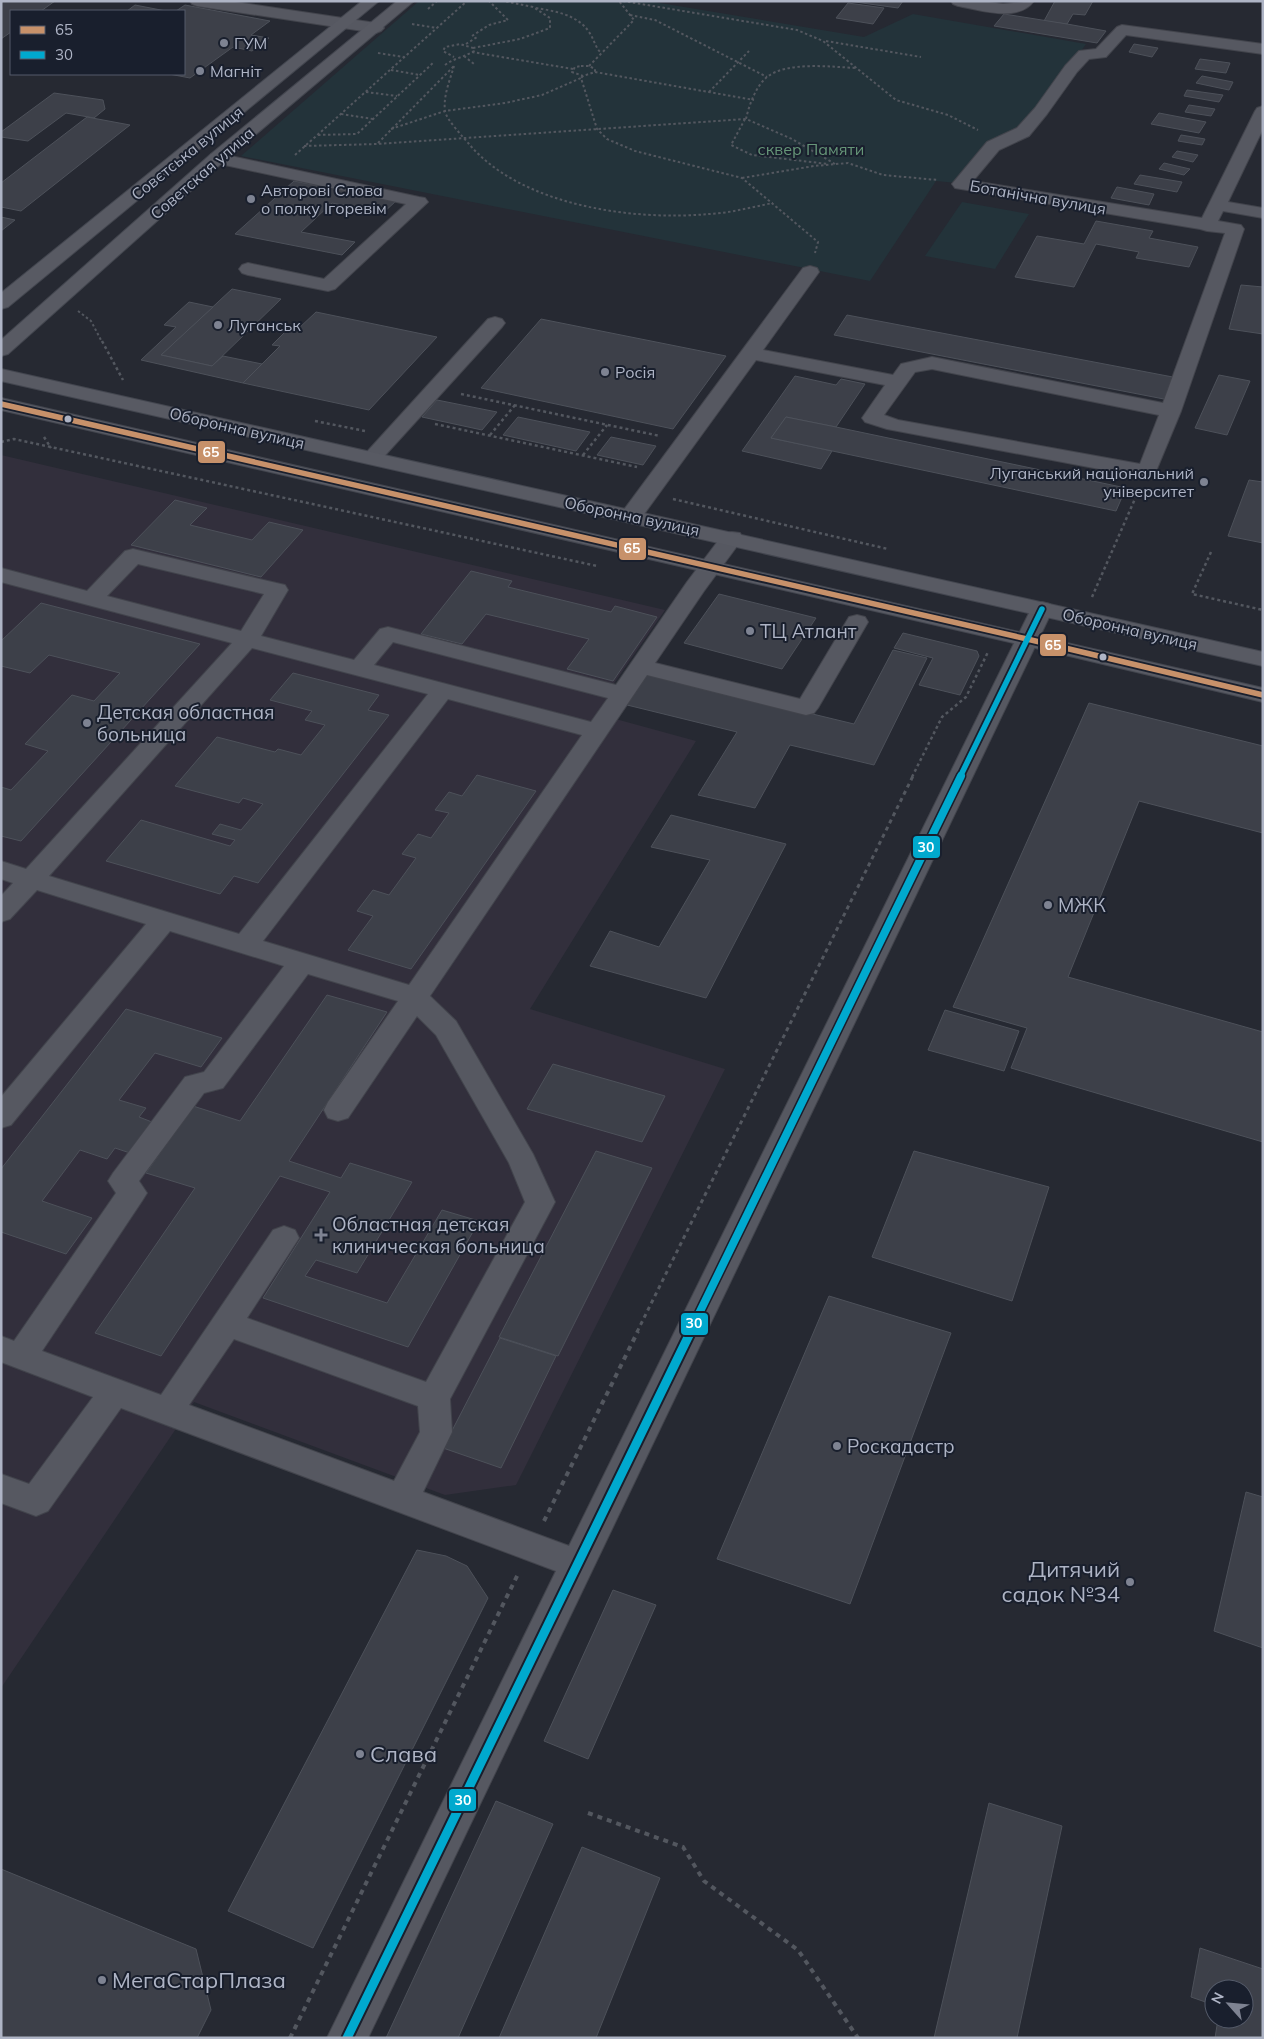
<svg xmlns="http://www.w3.org/2000/svg" width="1264" height="2039" viewBox="0 0 1264 2039" font-family="Mulish,sans-serif">
  <style>
    .medical { fill: #322f3c }
    .green { fill: #23333a }
    .building { fill: #3d4049; stroke: #4d515a }
    .lines { fill: none; stroke-linecap: round; stroke-linejoin: round }
    .minor-casing { stroke: #42444c; stroke-width: 2 }
    .major-casing { stroke: #43464f; stroke-width: 2 }
    .path-far3 { stroke: #53575f; stroke-width: 2; stroke-dasharray: 2.5 2.5; stroke-linecap: butt }
    .path-far2 { stroke: #53575f; stroke-width: 2.5; stroke-dasharray: 3 3; stroke-linecap: butt }
    .path-far1 { stroke: #53575f; stroke-width: 3; stroke-dasharray: 4 4; stroke-linecap: butt }
    .path { stroke: #53575f; stroke-width: 4; stroke-dasharray: 5 5; stroke-linecap: butt }
    .minor { fill: #565861; fill-rule: evenodd }
    .major { fill: #585a63; fill-rule: evenodd }
    .bus-1-casing { stroke: #191f2d; stroke-width: 9 }
    .bus-2-far2-casing { stroke: #191f2d; stroke-width: 9 }
    .bus-2-far1-casing { stroke: #191f2d; stroke-width: 11 }
    .bus-2-casing { stroke: #191f2d; stroke-width: 13 }
    .bus-1 { stroke: #c7916a; stroke-width: 5.5 }
    .bus-2-far2 { stroke: #00a9ce; stroke-width: 5.5 }
    .bus-2-far1 { stroke: #00a9ce; stroke-width: 8 }
    .bus-2 { stroke: #00a9ce; stroke-width: 9 }
    .poi-dot { fill: #7e8392; stroke: #191f2d; stroke-width: 2 }
    .bus-dot { fill: #aeb4c5; stroke: #191f2d; stroke-width: 2 }
    .labels { text-anchor: middle; dominant-baseline: central; stroke-width: 4; stroke-linejoin: round; paint-order: stroke }
    .far-poi-label { font-size: 16px; fill: #aeb4c5; stroke: #191f2d; text-anchor: start }
    .far-park-label { font-size: 16px; fill: #669678; stroke: #191f2d }
    .far-street-label { font-size: 16px; fill: #aeb4c5; stroke: #191f2d }
    .poi-label { font-size: 19px; fill: #aeb4c5; stroke: #191f2d; text-anchor: start }
    .near-poi-label { font-size: 22px; fill: #aeb4c5; stroke: #191f2d; text-anchor: start }
    .line-badge { stroke: #191f2d; stroke-width: 2 }
    .badge-label { font-size: 14px; text-anchor: middle; font-weight: bold; fill: #fff }
  </style>
  <rect width="100%" height="100%" fill="#262932"/>
  <path class="medical" d="M1,455l664,155 -53,76v32l84,23 -166,268 195,60 -209,416 -71,10 -251,-93 -193,286z"/>
  <g class="green">
    <path d="M419,1h229l216,36 49,-23 173,30 -48,66 -81,73 -21,-2 -66,100 -629,-125z"/>
    <path d="M962,202l67,12 -34,55 -70,-13z"/>
  </g>
  <g class="building">
    <path d="M4,1h51l-14,10h-30v21l-10,7v-36z"/>
    <path d="M848,1h55l-5,7z"/>
    <path d="M1055,1h38l-8,14 -12,-1 -6,10 -23,-3z"/>
    <path d="M848,3l36,5 -11,16 -37,-6z"/>
    <path d="M135,5l31,6h-39z"/>
    <path d="M185,5l85,16 -19,14 18,3 -17,13 -19,-4 -43,31 -21,-4h15v-63h-8z"/>
    <path d="M1004,14l63,10 39,7 -9,12 -103,-17z"/>
    <path d="M1134,44l24,4 -6,9 -23,-5z"/>
    <path d="M1200,59l30,4 -4,10 -31,-4z"/>
    <path d="M1202,76l31,6 -4,8 -33,-7z"/>
    <path d="M1187,90l36,5 -4,7 -35,-6z"/>
    <path d="M54,93l49,7 2,9 -11,9 -28,-5 -38,28 -27,-4v-5z"/>
    <path d="M1189,105l26,4 -4,7 -26,-4z"/>
    <path d="M1159,113l47,9 -7,11 -48,-9z"/>
    <path d="M87,117l43,8 -109,86 -20,-4v-24z"/>
    <path d="M1181,135l24,4 -3,6 -24,-4z"/>
    <path d="M1177,151l21,4 -5,7 -21,-5z"/>
    <path d="M1164,163l26,6 -6,6 -25,-6z"/>
    <path d="M1140,175l42,7 -5,10 -43,-8z"/>
    <path d="M294,181l102,20 -13,12 -51,-10 -31,29 54,10 -13,13 -107,-21z"/>
    <path d="M1117,187l37,7 -5,11 -38,-7z"/>
    <path d="M1,217l14,3 -14,11z"/>
    <path d="M1096,221l57,10 -4,7 49,9 -9,20 -53,-9 3,-6 -43,-8 -22,43 -59,-10 22,-41 47,8z"/>
    <path d="M1241,285l22,2v47l-34,-5z"/>
    <path d="M232,289l49,10 -69,67 -51,-11z"/>
    <path d="M189,302l24,5 -52,48 51,11 11,-10 39,8 -19,19 -102,-23 35,-33 -12,-2z"/>
    <path d="M316,312l121,25 -68,73 -126,-27 37,-37 -8,-1 18,-18 8,2z"/>
    <path d="M847,315l331,63 -9,22 -335,-65z"/>
    <path d="M541,319l185,37 -53,73 -192,-41z"/>
    <path d="M1219,375l31,6 -23,54 -32,-7z"/>
    <path d="M795,376l41,9 5,-6 24,5 -29,43 -50,-10 -15,21 61,13 -11,18 -79,-18z"/>
    <path d="M437,400l60,12 -15,18 -60,-13z"/>
    <path d="M518,417l72,15 -14,19 -73,-16z"/>
    <path d="M786,417l50,10 290,61 -10,23 -345,-73z"/>
    <path d="M611,437l45,9 -13,19 -46,-10z"/>
    <path d="M1249,480l14,2v61l-35,-7z"/>
    <path d="M175,500l32,8 -17,17 62,15 17,-18 34,8 -42,47 -130,-32z"/>
    <path d="M471,571l41,10 -4,6 103,25 4,-6 42,11 -44,64 -46,-12 22,-30 -103,-25 -24,30 -41,-10z"/>
    <path d="M719,594l97,24 -34,51 -98,-26z"/>
    <path d="M41,603l159,41 -179,197 -20,-5v-49l10,3 37,-39 -23,-7 47,-49 22,6 26,-28 -71,-18 -19,18 -29,-7v-25z"/>
    <path d="M903,633l74,18 2,5 -19,39 -41,-10 14,-27 -39,-10z"/>
    <path d="M893,650l34,8 -53,107 -84,-20 -35,63 -57,-13 39,-63 -114,-28 20,-31 211,51z"/>
    <path d="M293,673l86,22 -11,15 21,5 -131,168 -24,-7 -14,18 -114,-33 35,-41 89,26 5,-6 -23,-6 8,-10 21,6 22,-26 -20,-6 -4,5 -64,-17 42,-49 58,15 3,-3 23,6 24,-30 -20,-5 7,-9 -42,-11z"/>
    <path d="M1089,703l174,43v87l-124,-32 -71,176 195,55v110l-252,-74 16,-40 -74,-21z"/>
    <path d="M477,775l59,16 -125,178 -63,-19 25,-34 -16,-5 16,-21 16,5 27,-37 -14,-4 16,-20 13,4 18,-25 -14,-3 14,-18 13,4z"/>
    <path d="M671,815l115,29 -80,154 -116,-32 20,-35 49,16 51,-87 -59,-13z"/>
    <path d="M327,995l60,17 -98,149 52,17 9,-15 62,19 -55,91 -41,-13 -11,16 82,27 55,-93 37,11 -71,126 -145,-49 67,-106 -50,-16 -119,180 -66,-23 100,-145 -49,-15 47,-67 47,15z"/>
    <path d="M126,1009l96,29 -21,29 -46,-14 -36,47 27,8 -7,9 13,5 -22,31 -15,-5 -8,11 -27,-9 -38,51 50,17 -26,36 -65,-22v-63z"/>
    <path d="M945,1010l74,21 -15,40 -76,-21z"/>
    <path d="M553,1064l112,32 -23,46 -115,-33z"/>
    <path d="M596,1151l56,17 -94,188 -59,-19z"/>
    <path d="M914,1151l135,36 -37,114 -140,-44z"/>
    <path d="M829,1296l122,37 -101,271 -133,-45z"/>
    <path d="M500,1338l56,18 -55,112 -58,-20z"/>
    <path d="M1246,1492l17,5v151l-49,-17z"/>
    <path d="M417,1550l29,6 21,10 21,32 -175,350 -85,-37z"/>
    <path d="M613,1590l43,15 -68,154 -44,-18z"/>
    <path d="M496,1801l57,23 -95,214h-72z"/>
    <path d="M989,1803l73,23 -45,212h-83z"/>
    <path d="M582,1847l78,31 -64,160h-97z"/>
    <path d="M1,1869l195,80 15,61 -14,28h-196z"/>
    <path d="M1200,1948l63,21v69h-48l3,-19h26v-30h-30v16l-23,-8z"/>
  </g>
  <g class="lines">
    <g class="minor-casing">
      <g id="minor">
        <path d="M190,1h39l147,22 5,2 3,3 -3,3 -5,2 -179,-27 -5,-2z"/>
        <path d="M951,1h31l21,3 31,-3c-16,22 -54,9 -76,5l-5,-2z"/>
        <path d="M1122,25l141,19v10l-137,-19 -20,22 -17,2 -12,13 -30,42 -18,22 -30,14 -26,31 229,37 53,-107 2,-3 6,-2v23l-35,73 35,6v10l-40,-7 -5,10 23,4 3,4 -63,182 -27,65 -7,2 -260,-49 -22,-7 -3,-4 23,-33 -129,-25 -117,161 -8,1 -8,-1 -3,-5 3,-5 180,-243 7,-2 7,2 2,4 -56,78 130,25 8,-11 31,-7 231,46 62,-170 -18,-2 -7,-2 -239,-40 -6,-1 -3,-4 35,-42 30,-14 18,-20 30,-42 14,-15 17,-2 21,-22zM932,369l227,46 -19,49 -242,-44 -14,-5 31,-43z"/>
        <path d="M217,153l202,44 6,1 3,4 -93,87 -7,2 -80,-16 -6,-2 -3,-4 3,-4 6,-2 76,16 82,-75 -195,-42 -3,-4 3,-4z"/>
        <path d="M495,317l7,2 3,4 -3,4 -123,135 -7,2 -7,-2 -3,-4 3,-4 123,-135z"/>
        <path d="M732,532l8,1 3,5 -39,53 -49,72 145,36 49,-82 8,-2 8,2 3,5 -50,86 -4,5 -8,2 -159,-40 -217,321 26,25 77,133 22,48 -105,197 2,33 -29,60 146,54 462,-937 3,-5 8,-2 8,2 3,5 -685,1429h-41l229,-467 -435,-163 -73,103 -12,5 -35,-13v-29l28,10 64,-87 -92,-35v-26l13,5 102,-148 -8,-12 5,-8 72,-96 19,-5 80,-106 -114,-35 -159,194 -10,3v-31l145,-173 -109,-34 -27,29 -9,3v-26l12,-13 -12,-4v-18l25,8 206,-226 -231,-61v-14l86,23 38,-40 8,-2 152,36 3,5 -27,46 93,24 26,-31 8,-2 228,58 71,-103 37,-49zM138,564l126,30 -23,37 -134,-35zM393,642l215,56 -17,24 -217,-57zM252,648l176,46 -189,240 -190,-58zM448,699l134,36 -173,250 -146,-44zM308,974l90,27 -70,101 -4,8 4,8 10,3 10,-3 69,-102 19,19 73,128 16,39 -99,180 -179,-64 52,-80 -4,-8 -11,-4 -11,4 -112,165 -119,-44 100,-150 5,-8 -8,-12 65,-88 19,-5zM234,1339l184,67 2,26 -26,49 -205,-76z"/>
      </g>
    </g>
    <g class="major-casing">
      <g id="major">
        <path d="M362,1h17l-371,306 -7,2v-16z"/>
        <path d="M397,1h17l-191,161 -215,192 -7,2v-16l210,-186z"/>
        <path d="M1,369l1262,283v14l-1262,-285z"/>
        <path d="M1,398l1262,290v14l-236,-56 -1026,-236z"/>
      </g>
    </g>
    <g class="path-far3">
      <path d="M623,1l174,29 26,11 73,59 52,15 30,15"/>
      <path d="M536,8c19,3 42,7 53,24 5,7 6,15 12,21"/>
      <path d="M428,9l9,-8"/>
      <path d="M630,15l25,5 112,57"/>
      <path d="M412,24l25,4"/>
      <path d="M472,36l17,-11 19,-5 -19,-19"/>
      <path d="M826,41l95,16"/>
      <path d="M466,44l11,-7"/>
      <path d="M473,48l47,-9 30,-11v-10l-17,-11 -29,-6"/>
      <path d="M472,52l101,17"/>
      <path d="M378,53l26,4"/>
      <path d="M464,56l10,8"/>
      <path d="M445,65c9,-7 20,-8 29,-14l-1,-3 -13,-4 -15,3 -2,4 11,6"/>
      <path d="M454,66c-4,14 -11,30 -9,45 1,8 18,26 24,33 52,62 164,77 240,70 22,-1 43,-7 64,-11"/>
      <path d="M581,66h8l6,3v3l-12,4 -11,-4 3,-5z"/>
      <path d="M589,66l45,-46 -15,-19"/>
      <path d="M391,70l29,5"/>
      <path d="M595,72l159,28"/>
      <path d="M583,76l-2,2 16,51 10,10 28,12 107,27 76,64 -3,11"/>
      <path d="M366,92l31,4"/>
      <path d="M709,92l40,-41"/>
      <path d="M341,114l32,5"/>
      <path d="M745,119l-14,26 21,10 76,9"/>
      <path d="M391,129l54,-18 60,-8 37,-8 39,-17"/>
      <path d="M318,135l39,-1 77,-72"/>
      <path d="M378,143l76,-77"/>
      <path d="M304,146l73,-2 369,-25"/>
      <path d="M295,155l172,-154"/>
      <path d="M835,164l-43,-25 -46,-20c3,-14 10,-33 21,-42 20,-16 65,-10 89,-9"/>
      <path d="M742,178l72,-12 34,-3 35,12 55,5"/>
      <path d="M78,311l13,10 11,21"/>
    </g>
    <g class="path-far2">
      <path d="M102,341l21,39"/>
      <path d="M461,394l199,42"/>
      <path d="M315,421l50,10"/>
      <path d="M435,424l202,43"/>
      <path d="M490,435l25,-30"/>
      <path d="M44,437l7,11"/>
      <path d="M1,442l13,-3 583,127"/>
      <path d="M583,455l24,-30"/>
      <path d="M673,499l215,50"/>
      <path d="M1211,552l-19,42 71,16"/>
      <path d="M1092,597l46,-105"/>
      <path d="M912,777l30,-60 24,-20 22,-45"/>
    </g>
    <path class="path-far1" d="M637,1332l276,-556"/>
    <g class="path">
      <path d="M544,1521l94,-190"/>
      <path d="M588,1813l95,34 21,34 94,69 60,88"/>
      <path d="M290,2038l228,-464"/>
    </g>
    <use href="#minor" class="minor"/>
    <use href="#major" class="major"/>
    <g class="bus-1-casing">
      <path id="bus-1" d="M1,404l1026,235 236,56"/>
    </g>
    <g class="bus-2-far2-casing">
      <path id="bus-2-far2" d="M960,777l82,-168"/>
    </g>
    <g class="bus-2-far1-casing">
      <path id="bus-2-far1" d="M690,1332l271,-556"/>
    </g>
    <g class="bus-2-casing">
      <path id="bus-2" d="M347,2038l344,-707"/>
    </g>
    <use href="#bus-1" class="bus-1"/>
    <use href="#bus-2-far2" class="bus-2-far2"/>
    <use href="#bus-2-far1" class="bus-2-far1"/>
    <use href="#bus-2" class="bus-2"/>
  </g>
  <g class="poi-dot">
    <circle cx="224" cy="43" r="5"/>
    <circle cx="200" cy="71" r="5"/>
    <circle cx="251" cy="199" r="5"/>
    <circle cx="218" cy="325" r="5"/>
    <circle cx="605" cy="372" r="5"/>
    <circle cx="1204" cy="482" r="5"/>
    <circle cx="750" cy="631" r="5"/>
    <circle cx="87" cy="723" r="5"/>
    <circle cx="1048" cy="905" r="5"/>
    <path d="M318.5 1227.5h5v5h5v5h-5v5h-5v-5h-5v-5h5z"/>
    <circle cx="837" cy="1446" r="5"/>
    <circle cx="1130" cy="1582" r="5"/>
    <circle cx="360" cy="1754" r="5"/>
    <circle cx="102" cy="1980" r="5"/>
  </g>
  <g class="bus-dot">
    <circle cx="68" cy="419" r="4.5"/>
    <circle cx="1103" cy="657" r="4.5"/>
  </g>
  <g class="labels">
    <g class="far-poi-label">
      <text x="234" y="43">ГУМ</text>
      <text x="210" y="71">Магніт</text>
      <text x="261" y="190">Авторові Слова<tspan x="261" dy="18">о полку Ігоревім</tspan></text>
      <text x="228" y="325">Луганськ</text>
      <text x="615" y="372">Росія</text>
      <text x="1194" y="473" text-anchor="end">Луганський національний<tspan x="1194" dy="18">університет</tspan></text>
    </g>
    <g class="far-park-label">
      <text x="811" y="149">сквер Памяти</text>
    </g>
    <g class="far-street-label">
      <text transform="translate(187 153) rotate(-39)">Совєтська вулиця</text>
      <text transform="translate(202 173) rotate(-41)">Советская улица</text>
      <text transform="translate(1038 197) rotate(10)">Ботанічна вулиця</text>
      <text transform="translate(237 428) rotate(13)">Оборонна вулиця</text>
      <text transform="translate(632 516) rotate(12)">Оборонна вулиця</text>
      <text transform="translate(1130 629) rotate(13)">Оборонна вулиця</text>
    </g>
    <g class="poi-label">
      <text x="760" y="631">ТЦ Атлант</text>
      <text x="97" y="712">Детская областная<tspan x="97" dy="22">больница</tspan></text>
      <text x="1058" y="905">МЖК</text>
      <text x="332" y="1224">Областная детская<tspan x="332" dy="22">клиническая больница</tspan></text>
      <text x="847" y="1446">Роскадастр</text>
    </g>
    <g class="near-poi-label">
      <text x="1120" y="1569" text-anchor="end">Дитячий<tspan x="1120" dy="25">садок №34</tspan></text>
      <text x="370" y="1754">Слава</text>
      <text x="112" y="1980">МегаСтарПлаза</text>
    </g>
  </g>
  <g class="line-badge">
    <rect x="197" y="440" width="29" height="24" rx="5" fill="#c7916a"/>
    <rect x="618" y="537" width="29" height="24" rx="5" fill="#c7916a"/>
    <rect x="1039" y="633" width="28" height="24" rx="5" fill="#c7916a"/>
    <rect x="912" y="835" width="29" height="24" rx="5" fill="#00a9ce"/>
    <rect x="680" y="1312" width="29" height="24" rx="5" fill="#00a9ce"/>
    <rect x="448" y="1788" width="29" height="24" rx="5" fill="#00a9ce"/>
  </g>
  <g class="badge-label">
    <text x="211" y="457">65</text>
    <text x="632" y="553">65</text>
    <text x="1053" y="650">65</text>
    <text x="926" y="852">30</text>
    <text x="694" y="1328">30</text>
    <text x="463" y="1805">30</text>
  </g>
  <rect width="1264" height="2039" fill="none" stroke="#aeb4c5" stroke-width="5"/>
  <rect x="10" y="10" width="175" height="65" fill="#191f2d" stroke="#555b6a"/>
  <rect x="20" y="26" width="25" height="8" fill="#c7916a" stroke="#555b6a"/>
  <text x="55" y="35" font-size="15" fill="#aeb4c5">65</text>
  <rect x="20" y="51" width="25" height="8" fill="#00a9ce" stroke="#555b6a"/>
  <text x="55" y="60" font-size="15" fill="#aeb4c5">30</text>
  <g transform="translate(1229 2004) rotate(297)"><circle r="24" fill="#191f2d" stroke="#555b6a"/>
  <path d="M0-4L9 19L0 12L-9 19Z" fill="#7e8392"/>
  <text y="-8" font-size="14" font-weight="bold" text-anchor="middle" fill="#aeb4c5">N</text>
  </g>
</svg>
